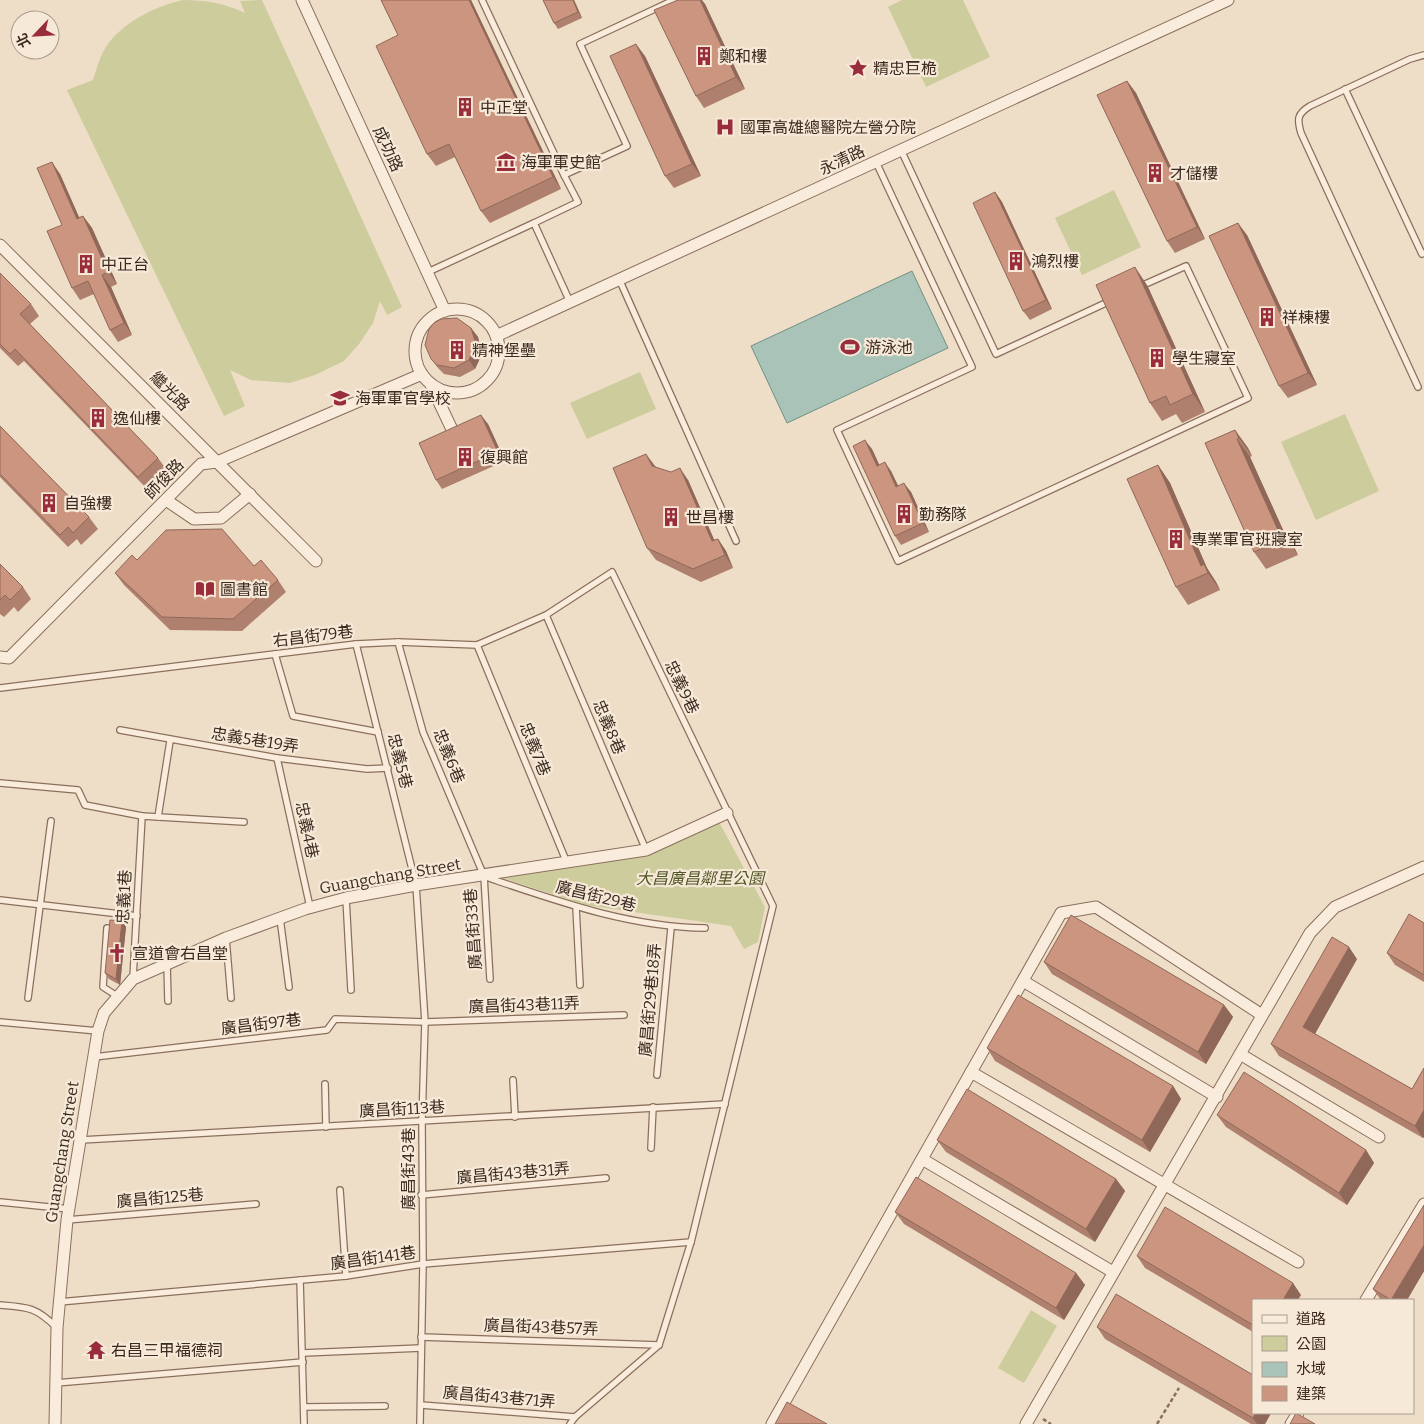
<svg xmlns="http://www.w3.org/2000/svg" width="1424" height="1424" viewBox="0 0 1424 1424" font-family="Bitter,'Noto Sans TC',serif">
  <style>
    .green { fill: #cdcc9c }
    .water { fill: #a9c3b8; stroke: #6f9184 }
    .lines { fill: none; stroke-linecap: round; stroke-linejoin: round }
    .service-casing { stroke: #8b6f5d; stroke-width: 8 }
    .minor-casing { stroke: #8b6f5d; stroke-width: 13 }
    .path { stroke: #8b6f5d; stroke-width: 2.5; stroke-dasharray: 4 2.5; stroke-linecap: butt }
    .service { stroke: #f9ecdc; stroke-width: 5.5 }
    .minor { stroke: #f9ecdc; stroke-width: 11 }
    .wall { fill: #af806d }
    .shaded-wall { fill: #8f6859 }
    .building { fill: #cc957f; stroke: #8f6859 }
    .labels { text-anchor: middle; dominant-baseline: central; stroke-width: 4.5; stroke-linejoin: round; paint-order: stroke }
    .poi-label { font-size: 16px; fill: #3b2a20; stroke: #f6e9d8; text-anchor: start }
    .street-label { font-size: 16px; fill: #3b2a20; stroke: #f6e9d8 }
    .park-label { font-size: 16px; font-style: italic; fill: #525727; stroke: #f6e9d8 }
  </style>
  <rect width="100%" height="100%" fill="#eedec8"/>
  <g class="green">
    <path d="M183,0c24,0 40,3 62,13l-5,-12 22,-1 140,307 -15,8 -7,-14 -7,22 -14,21 -15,17 -29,14 -25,8 -39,-3 -21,-10 15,36 -21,10 -157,-326 26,-10c4,-12 7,-25 15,-36 17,-23 48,-38 75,-44z"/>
    <path d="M902,0h61l27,57 -64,30 -38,-80z"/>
    <path d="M1114,190l27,57 -59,28 -27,-57z"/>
    <path d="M640,372l16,37 -69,30 -17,-36z"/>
    <path d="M1345,414l34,77 -63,29 -35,-78z"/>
    <path d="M719,822l46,85 -7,35 -14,7 -13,-23 -146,-21 -82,-27 144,-23z"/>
    <path d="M1031,1310l26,16 -33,57 -26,-15z"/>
  </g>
  <path class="water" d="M912,271l36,77 -161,75 -36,-77z"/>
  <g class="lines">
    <g class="service-casing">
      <g id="service">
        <path d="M482,0l82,175"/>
        <path d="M1345,89l77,165 2,-1"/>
        <path d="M901,150l95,204 114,-53"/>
        <path d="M876,162l96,205 -135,63 61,131 350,-163 -62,-132 -45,20"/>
        <path d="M428,272l106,-49"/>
        <path d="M619,279l117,262"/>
        <path d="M570,302l-36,-79 44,-21 -14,-27 63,-29 -47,-102 94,-44"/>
        <path d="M1418,387l-117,-254c-4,-14 -4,-19 9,-27l100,-47 14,-4"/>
        <path d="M546,615l100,235"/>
        <path d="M398,642l25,90 61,144 6,103"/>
        <path d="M356,644l60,241 9,137 -3,99 1,143 -3,160"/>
        <path d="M477,645l90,218"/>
        <path d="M275,654l18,62 85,16"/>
        <path d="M0,688l356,-44 42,-2 79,3 69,-30 66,-43 161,334 -82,336 -32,103 -84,72 -5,7"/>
        <path d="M120,730l157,28 90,11 21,-1"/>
        <path d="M277,758l33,149"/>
        <path d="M0,783l78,7 7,15 57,11 102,6"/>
        <path d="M158,817l12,-76"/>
        <path d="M486,877c71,24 143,50 219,51"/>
        <path d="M346,898l5,92"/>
        <path d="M0,900l137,16"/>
        <path d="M576,907l4,78"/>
        <path d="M280,918l9,69"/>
        <path d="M107,928l-4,59 14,9"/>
        <path d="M226,938l5,60"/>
        <path d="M167,964l1,37"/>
        <path d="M133,978l9,-162"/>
        <path d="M28,998l23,-177"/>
        <path d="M0,1022l98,9"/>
        <path d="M94,1057l233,-27 8,-11 90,3 199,-7"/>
        <path d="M657,1075l14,-147"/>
        <path d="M513,1080l2,37"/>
        <path d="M325,1084l1,43"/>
        <path d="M81,1140l644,-36"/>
        <path d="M651,1148l2,-41"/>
        <path d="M340,1190l6,86"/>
        <path d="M421,1195l185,-17"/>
        <path d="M0,1202l69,7"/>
        <path d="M67,1220l189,-16"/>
        <path d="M300,1280l4,144"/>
        <path d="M59,1302l287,-26 77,-12 268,-22"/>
        <path d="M0,1305c27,2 36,2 56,22"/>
        <path d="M421,1337l238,8"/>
        <path d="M303,1353l118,-5"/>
        <path d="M56,1383l247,-21"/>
        <path d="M421,1405l154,12"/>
        <path d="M304,1407l81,-1"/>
      </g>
    </g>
    <g class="minor-casing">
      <g id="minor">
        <path d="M302,0l143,311"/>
        <path d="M0,245l316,316"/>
        <circle cx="457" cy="351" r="42"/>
        <path d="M496,336l732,-336"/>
        <path d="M431,385l25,53"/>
        <path d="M166,500l28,19 27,-1 29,-24"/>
        <path d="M0,657l9,1 192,-194 16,-2 205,-88"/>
        <path d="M1023,981l194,116"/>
        <path d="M1240,1054l139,83"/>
        <path d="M971,1072l327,190"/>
        <path d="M922,1159l191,113"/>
        <path d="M1366,1300l58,-96"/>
        <path d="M55,1424l2,-96 10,-108 31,-189 6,-18 29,-34 93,-41 79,-29 41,-11 70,-13 230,-35 81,-37"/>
        <path d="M772,1424l289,-511 35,-6 166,108"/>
        <path d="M1026,1424l284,-491 25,-26 89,-40"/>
        <path d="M1291,1424l7,-11"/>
      </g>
    </g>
    <g class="path">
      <path d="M1043,1419l8,5"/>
      <path d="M1157,1424l22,-36"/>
    </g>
    <use href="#service" class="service"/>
    <use href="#minor" class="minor"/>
  </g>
  <g class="wall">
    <path d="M381,0h90l90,189 -71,34 -9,-12 -26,-54 -19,9 -9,-12 -29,-119z"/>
    <path d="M543,0h31l8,18 -24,11 -4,-6z"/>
    <path d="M705,4l40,85 -41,19 -8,-12z"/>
    <path d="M645,56l56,120 -27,12 -9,-12z"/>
    <path d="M1127,81l9,12 69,146 -30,14 -8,-12z"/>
    <path d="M60,174l19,43 4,-1 9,12 25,56 -6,3 21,48 -14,7 -8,-12 -16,-36 -14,6 -8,-12 -10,-63z"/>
    <path d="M995,192l7,10 50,107 -22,11 -7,-9z"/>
    <path d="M1247,235l70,150 -29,13 -9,-12z"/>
    <path d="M0,273l31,31 8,12 -9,8 128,134 9,12 -20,19 -123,-128 -6,5 -18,-18z"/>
    <path d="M1147,285l58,127 -23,11 -6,-9 -14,7 -12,-18z"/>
    <path d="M471,328l7,9 4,17 -7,15 -15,8 -16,-3 -6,-6 -7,-9z"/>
    <path d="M488,424l17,37 -63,28 -6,-9z"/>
    <path d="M0,426l89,91 9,12 -17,16 -4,-6 -9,8 -68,-70z"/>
    <path d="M1235,430l13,18 4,8 -2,1 34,75 10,15 4,8 -32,14 -12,-17z"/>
    <path d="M872,449l7,16 12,6 7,15 13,6 18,40 -28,13 -6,-9z"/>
    <path d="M1158,465l12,18 37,85 9,14 4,8 -32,15 -12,-18z"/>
    <path d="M655,466l1,1 32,13 26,60 4,-1 8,12 7,17 -32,14 -45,-22 -9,-12z"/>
    <path d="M137,560l117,6 24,14 8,12 -44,39 -72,-1 -46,-45 -9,-12z"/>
    <path d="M0,564l23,23 8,12 -13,13 -4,-5 -10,10 -4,-3z"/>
    <path d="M122,921l4,6 -6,58 -11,-6 -4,-6z"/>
    <path d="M1424,923v59l-29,-17 -8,-12z"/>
    <path d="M1357,959l-42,75 97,55 12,-21v69l-1,1 -144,-82 -8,-12z"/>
    <path d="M1044,962l180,43 9,12 -27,47 -154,-90z"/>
    <path d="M987,1048l186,38 8,13 -31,53 -155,-91z"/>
    <path d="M1217,1115l149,35 8,13 -27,42 -121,-78z"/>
    <path d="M937,1140l179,39 9,12 -30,51 -149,-90z"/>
    <path d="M1424,1205v66l-17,29h-26l-8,-11z"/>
    <path d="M895,1212l181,61 9,12 -21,35 -160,-96z"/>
    <path d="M1137,1256l164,39 -48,5v32l-108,-64z"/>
    <path d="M1097,1327l174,86 -6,11h-14l-146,-85z"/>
  </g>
  <g class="shaded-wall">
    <path d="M469,0h2l90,189 -8,-12z"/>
    <path d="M573,0h1l8,18 -4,-6z"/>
    <path d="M700,0h2l3,4 40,85 -9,-12z"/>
    <path d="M636,44l9,12 56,120 -9,-12z"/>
    <path d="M1127,81l9,12 69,146 -8,-12z"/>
    <path d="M52,162l8,12 25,57 -8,-12z"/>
    <path d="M995,192l7,10 50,107 -6,-9z"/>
    <path d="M83,216l9,12 25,56 -9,-12z"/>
    <path d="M1238,223l9,12 70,150 -9,-12z"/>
    <path d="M1135,267l12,18 58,127 -12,-18z"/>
    <path d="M102,275l9,12 21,48 -8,-12z"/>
    <path d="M471,328l7,9 4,17 -7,15 -6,-9z"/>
    <path d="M481,415l7,9 17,37 -7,-9z"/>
    <path d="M1235,430l13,18 4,8 -13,-18z"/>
    <path d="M1237,439l13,18 34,75 10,15 4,8 -13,-18 -7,-7z"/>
    <path d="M865,440l7,9 12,26 -7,-9z"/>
    <path d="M646,454l9,12 6,12 -9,-12z"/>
    <path d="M885,462l6,9 12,25 -7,-9z"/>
    <path d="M1158,465l12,18 37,85 9,14 4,8 -12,-17 -7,-7z"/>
    <path d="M680,468l8,12 32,73 -8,-12z"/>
    <path d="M904,483l7,9 18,40 -6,-9z"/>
    <path d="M718,539l8,12 7,17 -8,-13z"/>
    <path d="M122,921l4,6 -6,58 -4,-6z"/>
    <path d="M1349,947l8,12 -45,80 -9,-12z"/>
    <path d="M1224,1005l9,12 -27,47 -8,-12z"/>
    <path d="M1173,1086l8,13 -31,53 -8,-12z"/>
    <path d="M1424,1110v27l-1,1 -8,-12z"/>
    <path d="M1366,1150l8,13 -27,42 -8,-12z"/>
    <path d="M1116,1179l9,12 -30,51 -9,-13z"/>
    <path d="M1424,1245v26l-17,29h-16z"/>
    <path d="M1076,1273l9,12 -21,35 -8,-12z"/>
    <path d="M1293,1283l8,12 -3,5h-15z"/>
    <path d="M1256,1413h15l-6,11h-8l-4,-6z"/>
  </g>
  <g class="building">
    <path d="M381,0h88l84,177 -72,34 -32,-67 -22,10 -51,-108 22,-11z"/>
    <path d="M543,0h30l5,12 -24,11z"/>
    <path d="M678,0h22l36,77 -40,19 -42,-86z"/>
    <path d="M636,44l56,120 -27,12 -55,-120z"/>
    <path d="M1127,81l70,146 -30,14 -70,-146z"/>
    <path d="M52,162l25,57 6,-3 25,56 -6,3 22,48 -14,7 -22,-49 -16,7 -25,-57 15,-6 -25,-57z"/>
    <path d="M995,192l51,108 -23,11 -50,-108z"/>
    <path d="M1238,223l70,150 -29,13 -70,-150z"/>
    <path d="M1135,267l58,127 -23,11 -4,-9 -16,7 -54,-118z"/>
    <path d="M0,273l31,31 -11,10 138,144 -20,19 -123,-128 -5,5 -10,-10z"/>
    <path d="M457,318l14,10 5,16 -7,16 -15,8 -17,-3 -6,-6 -6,-14 4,-16 5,-6 7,-4z"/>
    <path d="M481,415l17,37 -62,28 -17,-37z"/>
    <path d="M0,426l89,91 -16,16 -5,-6 -8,8 -60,-61z"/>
    <path d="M1235,430l4,8 -2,1 41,91 3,-1 4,8 -31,15 -49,-109z"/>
    <path d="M865,440l12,26 8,-4 11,25 8,-4 19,40 -28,13 -42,-90z"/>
    <path d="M646,454l6,12 19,6 9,-4 32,73 6,-2 7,16 -32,14 -46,-21 -34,-80z"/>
    <path d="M1158,465l43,101 3,-2 4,9 -32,14 -49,-108z"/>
    <path d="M222,529l32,37 7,-6 17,20 -45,39 -71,-2 -47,-44 17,-18 5,5 29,-30z"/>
    <path d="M0,564l23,23 -13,13 -5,-5 -5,5z"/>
    <path d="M1409,914l15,9v52l-37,-22z"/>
    <path d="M1071,915l153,90 -26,47 -154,-90z"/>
    <path d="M110,920l12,1 -6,58 -11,-6z"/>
    <path d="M1332,937l17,10 -46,80 109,62 12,-21v42l-9,16 -144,-82z"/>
    <path d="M1018,995l155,91 -31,54 -155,-92z"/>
    <path d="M1244,1072l122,78 -27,43 -122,-78z"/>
    <path d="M967,1089l149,90 -30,50 -149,-89z"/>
    <path d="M916,1177l160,96 -20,35 -161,-96z"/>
    <path d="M1424,1205v40l-33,55 -18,-11z"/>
    <path d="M1165,1207l128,76 -10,17h-30v25l-116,-69z"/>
    <path d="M1116,1294l137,81v38h3l-3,5 -156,-91z"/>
    <path d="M787,1402l40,22h-52z"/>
    <path d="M1296,1413l19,11h-25z"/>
  </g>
  <defs>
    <g id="building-bare" transform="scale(1.5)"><path d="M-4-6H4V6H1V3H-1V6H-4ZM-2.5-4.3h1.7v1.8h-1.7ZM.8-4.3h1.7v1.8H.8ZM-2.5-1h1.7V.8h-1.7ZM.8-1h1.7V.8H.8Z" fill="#992d3c" stroke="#f6e9d8" stroke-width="2.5" paint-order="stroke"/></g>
    <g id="sight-bare" transform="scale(1.5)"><path d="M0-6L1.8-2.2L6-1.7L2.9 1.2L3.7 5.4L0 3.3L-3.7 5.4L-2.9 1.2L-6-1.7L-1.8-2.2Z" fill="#992d3c" stroke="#f6e9d8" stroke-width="2.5" paint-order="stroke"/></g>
    <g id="hospital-bare" transform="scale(1.5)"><path d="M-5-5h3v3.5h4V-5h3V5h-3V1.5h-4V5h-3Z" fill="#992d3c" stroke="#f6e9d8" stroke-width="2.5" paint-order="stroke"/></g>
    <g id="museum-bare" transform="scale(1.5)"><path d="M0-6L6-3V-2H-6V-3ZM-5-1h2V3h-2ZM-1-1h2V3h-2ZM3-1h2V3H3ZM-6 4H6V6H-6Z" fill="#992d3c" stroke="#f6e9d8" stroke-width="2.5" paint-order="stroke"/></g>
    <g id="stadium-bare" transform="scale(1.5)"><path d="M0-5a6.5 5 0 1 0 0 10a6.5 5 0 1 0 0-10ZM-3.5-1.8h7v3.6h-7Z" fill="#992d3c" stroke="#f6e9d8" stroke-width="2.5" paint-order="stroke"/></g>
    <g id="university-bare" transform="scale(1.5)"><path d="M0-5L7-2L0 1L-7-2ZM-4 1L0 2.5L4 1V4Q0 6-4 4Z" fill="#992d3c" stroke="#f6e9d8" stroke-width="2.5" paint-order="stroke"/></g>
    <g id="library-bare" transform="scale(1.5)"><path d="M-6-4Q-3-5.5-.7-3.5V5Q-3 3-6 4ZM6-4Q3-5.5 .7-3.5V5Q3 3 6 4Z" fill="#992d3c" stroke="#f6e9d8" stroke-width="2.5" paint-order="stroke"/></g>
    <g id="church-bare" transform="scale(1.5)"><path d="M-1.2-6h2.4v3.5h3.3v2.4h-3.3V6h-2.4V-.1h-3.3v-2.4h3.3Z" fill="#992d3c" stroke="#f6e9d8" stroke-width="2.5" paint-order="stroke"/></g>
    <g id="temple-bare" transform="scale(1.5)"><path d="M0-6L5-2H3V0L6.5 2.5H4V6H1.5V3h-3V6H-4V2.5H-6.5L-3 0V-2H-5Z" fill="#992d3c" stroke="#f6e9d8" stroke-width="2.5" paint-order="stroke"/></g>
  </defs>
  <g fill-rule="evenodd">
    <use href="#building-bare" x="704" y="56"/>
    <use href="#sight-bare" x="858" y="68"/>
    <use href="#building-bare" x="465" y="107"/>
    <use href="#hospital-bare" x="725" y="127"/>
    <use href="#museum-bare" x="506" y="162"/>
    <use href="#building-bare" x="1155" y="173"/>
    <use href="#building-bare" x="1016" y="261"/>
    <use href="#building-bare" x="86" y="264"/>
    <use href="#building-bare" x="1267" y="317"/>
    <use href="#stadium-bare" x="850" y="347"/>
    <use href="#building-bare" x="457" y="350"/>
    <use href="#building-bare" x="1157" y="358"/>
    <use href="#university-bare" x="340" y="398"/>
    <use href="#building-bare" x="98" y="418"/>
    <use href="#building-bare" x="465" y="457"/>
    <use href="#building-bare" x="49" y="503"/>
    <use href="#building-bare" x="904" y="514"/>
    <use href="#building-bare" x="671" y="517"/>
    <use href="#building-bare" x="1176" y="539"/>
    <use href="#library-bare" x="205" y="589"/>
    <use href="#church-bare" x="117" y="953"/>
    <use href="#temple-bare" x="96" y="1350"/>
  </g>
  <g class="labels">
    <g class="poi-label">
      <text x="719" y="56">鄭和樓</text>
      <text x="873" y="68">精忠巨桅</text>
      <text x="480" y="107">中正堂</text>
      <text x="740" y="127">國軍高雄總醫院左營分院</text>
      <text x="521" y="162">海軍軍史館</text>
      <text x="1170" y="173">才儲樓</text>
      <text x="1031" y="261">鴻烈樓</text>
      <text x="101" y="264">中正台</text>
      <text x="1282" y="317">祥棟樓</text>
      <text x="865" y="347">游泳池</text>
      <text x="472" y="350">精神堡壘</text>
      <text x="1172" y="358">學生寢室</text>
      <text x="355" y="398">海軍軍官學校</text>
      <text x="113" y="418">逸仙樓</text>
      <text x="480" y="457">復興館</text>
      <text x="64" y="503">自強樓</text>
      <text x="919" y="514">勤務隊</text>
      <text x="686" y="517">世昌樓</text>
      <text x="1191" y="539">專業軍官班寢室</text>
      <text x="220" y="589">圖書館</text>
      <text x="132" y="953">宣道會右昌堂</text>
      <text x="111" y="1350">右昌三甲福德祠</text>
    </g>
    <g class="street-label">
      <text transform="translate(388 149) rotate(65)">成功路</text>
      <text transform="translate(842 160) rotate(-25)">永清路</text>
      <text transform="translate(170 391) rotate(45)">繼光路</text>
      <text transform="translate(164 479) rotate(-46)">師俊路</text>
      <text transform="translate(313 636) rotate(-7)">右昌街79巷</text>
      <text transform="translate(682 687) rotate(64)">忠義9巷</text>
      <text transform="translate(609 727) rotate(67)">忠義8巷</text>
      <text transform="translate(255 740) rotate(9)">忠義5巷19弄</text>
      <text transform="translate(535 749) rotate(68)">忠義7巷</text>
      <text transform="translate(449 756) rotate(68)">忠義6巷</text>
      <text transform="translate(400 761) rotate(76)">忠義5巷</text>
      <text transform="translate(307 830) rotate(78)">忠義4巷</text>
      <text transform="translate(390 876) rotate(-10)">Guangchang Street</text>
      <text transform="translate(596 896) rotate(14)">廣昌街29巷</text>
      <text transform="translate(124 897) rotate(-87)">忠義1巷</text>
      <text transform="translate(473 929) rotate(-94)">廣昌街33巷</text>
      <text transform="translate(650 1000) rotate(-85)">廣昌街29巷18弄</text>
      <text transform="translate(524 1005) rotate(-2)">廣昌街43巷11弄</text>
      <text transform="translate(261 1024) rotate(-7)">廣昌街97巷</text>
      <text transform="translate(402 1109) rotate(-3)">廣昌街113巷</text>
      <text transform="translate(62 1152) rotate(-81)">Guangchang Street</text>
      <text transform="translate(408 1169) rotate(-90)">廣昌街43巷</text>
      <text transform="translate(513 1173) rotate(-5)">廣昌街43巷31弄</text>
      <text transform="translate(160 1198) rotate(-5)">廣昌街125巷</text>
      <text transform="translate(373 1258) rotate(-8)">廣昌街141巷</text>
      <text transform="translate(541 1327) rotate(2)">廣昌街43巷57弄</text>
      <text transform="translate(499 1397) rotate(5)">廣昌街43巷71弄</text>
    </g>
    <g class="park-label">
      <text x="700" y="878">大昌廣昌鄰里公園</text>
    </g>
  </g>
  <rect x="1252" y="1299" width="162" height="115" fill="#f6e9d8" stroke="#ab9d8e"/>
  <rect x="1262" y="1315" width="25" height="8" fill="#f9ecdc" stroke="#ab9d8e"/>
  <text x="1296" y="1324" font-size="15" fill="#3b2a20">道路</text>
  <rect x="1262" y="1336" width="25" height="15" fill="#cdcc9c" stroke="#ab9d8e"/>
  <text x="1296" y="1349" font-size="15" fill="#3b2a20">公園</text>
  <rect x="1262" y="1362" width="25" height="15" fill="#a9c3b8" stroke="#ab9d8e"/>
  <text x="1296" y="1374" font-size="15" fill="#3b2a20">水域</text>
  <rect x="1262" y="1386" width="25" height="15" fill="#cc957f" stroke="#ab9d8e"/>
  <text x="1296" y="1399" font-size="15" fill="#3b2a20">建築</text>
  <g transform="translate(35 35) rotate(245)"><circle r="24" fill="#f6e9d8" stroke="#ab9d8e"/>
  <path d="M0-4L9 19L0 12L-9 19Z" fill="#992d3c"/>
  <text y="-8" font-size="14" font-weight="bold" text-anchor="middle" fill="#3b2a20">北</text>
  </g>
</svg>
